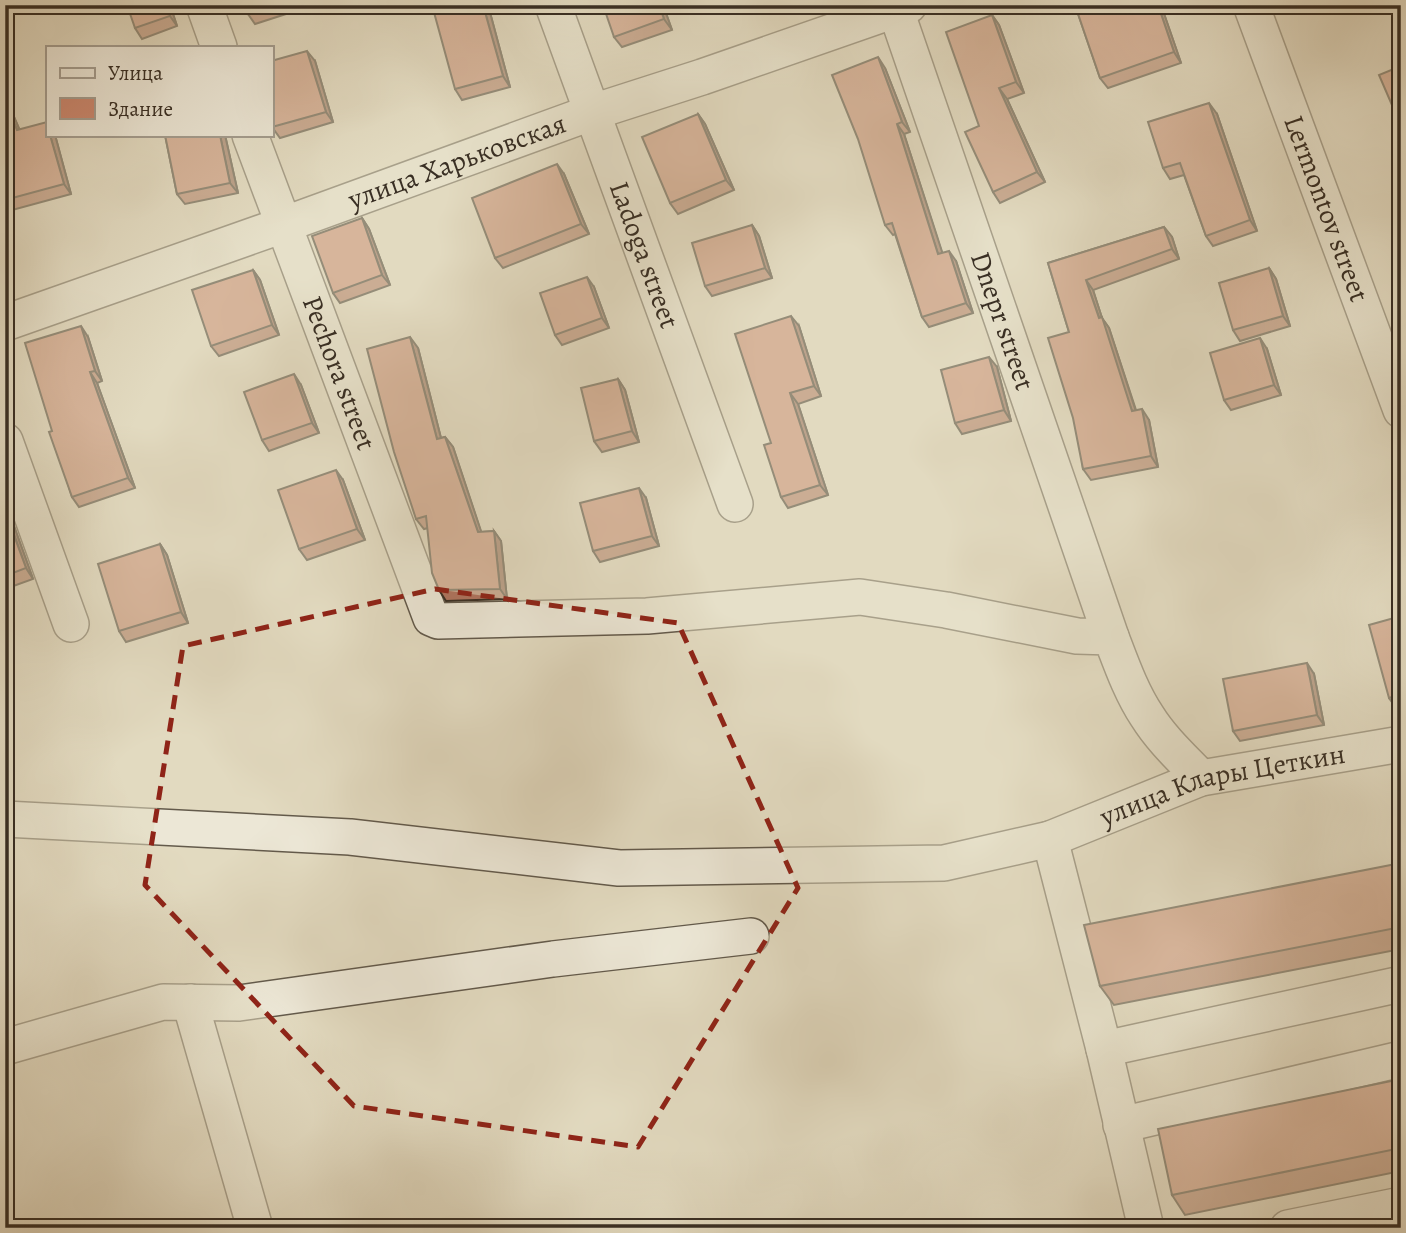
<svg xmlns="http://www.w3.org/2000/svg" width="1406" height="1233" viewBox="0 0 1406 1233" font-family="Alegreya,serif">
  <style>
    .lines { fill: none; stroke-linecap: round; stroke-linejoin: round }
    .minor-casing { stroke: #635a4b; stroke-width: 38 }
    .minor { stroke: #ece7d6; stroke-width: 35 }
    .wall { fill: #af755f; stroke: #392f24; stroke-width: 2 }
    .shaded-wall { fill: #8e5f4e; stroke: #392f24; stroke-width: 2 }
    .building { fill: #cb886f; stroke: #392f24; stroke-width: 2 }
    .marked { fill: none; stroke: #8f2418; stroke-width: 5; stroke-dasharray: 14 9; stroke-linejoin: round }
    .labels { text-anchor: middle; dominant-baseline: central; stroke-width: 6; stroke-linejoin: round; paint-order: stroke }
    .street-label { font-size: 28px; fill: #392f24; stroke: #ece7d6 }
  </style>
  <rect width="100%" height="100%" fill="#e2dac0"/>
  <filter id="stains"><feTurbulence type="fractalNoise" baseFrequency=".00286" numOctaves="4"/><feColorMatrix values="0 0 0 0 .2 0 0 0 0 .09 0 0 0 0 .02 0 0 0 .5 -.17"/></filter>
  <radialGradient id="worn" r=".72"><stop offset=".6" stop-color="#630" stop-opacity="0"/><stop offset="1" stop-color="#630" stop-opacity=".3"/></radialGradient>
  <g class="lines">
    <g class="minor-casing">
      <g id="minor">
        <path d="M204,5l15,42"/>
        <path id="s1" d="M553,5l182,499"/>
        <path id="s2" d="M894,5l217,632"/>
        <path id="s3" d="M1251,5l150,405"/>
        <path id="s4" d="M250,135l181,483 7,3 209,-5 213,-19 86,13 131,26 34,1c10,26 20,55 36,79 15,24 35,42 54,62"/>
        <path id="s5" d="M5,323l278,-98 310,-113 109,-35 207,-72"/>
        <path d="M5,441l66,183"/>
        <path id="s6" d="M5,819l345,18 269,31 325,-5 106,-24 151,-61 200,-34"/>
        <path d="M1050,839l54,210 42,179"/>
        <path d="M190,1002l65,226"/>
        <path d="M5,1047l158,-45 76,1 314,-44 198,-23"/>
        <path d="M1104,1049l297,-65"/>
        <path d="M1121,1125l280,-66"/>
        <path d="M1288,1228l113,-23"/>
      </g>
    </g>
    <use href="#minor" class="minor"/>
  </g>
  <g class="wall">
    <path d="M170,5l7,21 -35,13 -7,-11z"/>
    <path d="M245,5h69l-59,19 -7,-10z"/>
    <path d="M488,5l22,82 -48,13 -7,-11z"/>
    <path d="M663,5l9,25 -50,17 -8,-10z"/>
    <path d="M1075,5h86l20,58 -73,25 -8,-10z"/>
    <path d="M992,15l7,10 25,68 -17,6 38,83 -45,21 -7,-11 -14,-66z"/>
    <path d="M315,61l18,61 -53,16 -8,-11z"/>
    <path d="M885,68l25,64 -6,2 38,119 14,8 17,52 -44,14 -7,-10 -27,-83 -2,1 -8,-10z"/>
    <path d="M5,96l14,33 28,6h8l16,59 -66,18z"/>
    <path d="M698,114l7,10 29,66 -56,24 -8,-11z"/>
    <path d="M1217,114l40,117 -44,15 -7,-10 -22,-61 -14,4 -7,-11z"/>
    <path d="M165,135h60l13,58 -53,11 -8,-10z"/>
    <path d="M564,174l25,60 -86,34 -8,-10z"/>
    <path d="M362,218l7,11 21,56 -50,18 -7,-10z"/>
    <path d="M752,225l7,11 13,42 -60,18 -7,-10z"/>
    <path d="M1164,227l8,10 7,22 -86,31 9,28 7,10 27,82 13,10 9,47 -67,13 -8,-11 -14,-137 -21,-69z"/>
    <path d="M1269,268l7,11 14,47 -50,15 -7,-11z"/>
    <path d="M253,270l7,10 19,55 -60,21 -8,-10z"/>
    <path d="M594,287l15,41 -47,17 -7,-10z"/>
    <path d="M799,326l22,70 -23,8 30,91 -40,13 -7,-11 -10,-54z"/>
    <path d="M88,337l14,44 -5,2 38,105 -56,19 -7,-10 -20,-66z"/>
    <path d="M418,348l23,90 4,-1 8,10 28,85 13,-1 7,10 6,58 -61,2 -7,-11 -11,-62 -4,1 -8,-10z"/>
    <path d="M1267,349l14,46 -50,15 -7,-10z"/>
    <path d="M997,367l14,54 -49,13 -7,-11z"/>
    <path d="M618,379l7,11 14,52 -37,10 -8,-11z"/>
    <path d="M301,385l18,48 -50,18 -7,-11z"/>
    <path d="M343,480l22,60 -58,20 -8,-11z"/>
    <path d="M646,498l13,48 -59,16 -7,-11z"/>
    <path d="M5,509l6,9 22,61 -28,10z"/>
    <path d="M160,544l7,11 21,68 -62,19 -7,-11z"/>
    <path d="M1401,616v91l-5,1 -7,-10z"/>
    <path d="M1314,674l10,51 -84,16 -7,-10z"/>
    <path d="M1401,863v86l-287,56 -14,-19z"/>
    <path d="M1401,1079v92l-216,44 -13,-20z"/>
  </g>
  <g class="shaded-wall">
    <path d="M166,5h4l7,21 -7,-10z"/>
    <path d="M483,5h5l22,82 -7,-11z"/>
    <path d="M659,5h4l9,25 -8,-11z"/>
    <path d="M1158,5h3l20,58 -7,-11z"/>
    <path d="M992,15l7,10 25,68 -8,-11z"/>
    <path d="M307,51l8,10 18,61 -7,-10z"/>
    <path d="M878,57l7,11 25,64 -8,-10z"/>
    <path d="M999,88l8,11 38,83 -8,-10z"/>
    <path d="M5,96l19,44 -7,-10 -12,-28z"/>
    <path d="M1209,103l8,11 40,117 -7,-11z"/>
    <path d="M698,114l7,10 29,66 -8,-10z"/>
    <path d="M897,124l7,10 42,130 -8,-10z"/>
    <path d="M50,135h5l16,59 -7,-10z"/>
    <path d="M220,135h5l13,58 -8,-10z"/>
    <path d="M557,164l7,10 25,60 -8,-10z"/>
    <path d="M362,218l7,11 21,56 -8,-10z"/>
    <path d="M752,225l7,11 13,42 -7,-10z"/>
    <path d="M1164,227l8,10 7,22 -7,-10z"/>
    <path d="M949,251l7,10 17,52 -7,-10z"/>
    <path d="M1269,268l7,11 14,47 -7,-10z"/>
    <path d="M253,270l7,10 19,55 -7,-10z"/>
    <path d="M587,277l7,10 15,41 -7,-10z"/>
    <path d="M1086,280l7,10 9,28 7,10 30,93 -7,-10z"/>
    <path d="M791,316l8,10 22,70 -7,-10z"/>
    <path d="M81,326l7,11 14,44 -7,-10z"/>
    <path d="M410,337l8,11 26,102 -7,-11z"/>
    <path d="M1260,338l7,11 14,46 -7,-10z"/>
    <path d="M989,357l8,10 14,54 -7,-11z"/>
    <path d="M90,372l7,11 38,105 -7,-10z"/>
    <path d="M294,374l7,11 18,48 -7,-10z"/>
    <path d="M618,379l7,11 14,52 -7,-11z"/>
    <path d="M790,393l8,11 30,91 -8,-10z"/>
    <path d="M1142,409l7,11 9,47 -7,-11z"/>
    <path d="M445,437l8,10 32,96 -7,-11z"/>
    <path d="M336,470l7,10 22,60 -8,-11z"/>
    <path d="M639,488l7,10 13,48 -7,-10z"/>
    <path d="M5,509l6,9 22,61 -7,-11z"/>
    <path d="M494,531l7,10 6,58 -7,-10z"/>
    <path d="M160,544l7,11 21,68 -7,-11z"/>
    <path d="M1307,663l7,11 10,51 -7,-10z"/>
  </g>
  <g class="building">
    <path d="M127,5h39l4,11 -35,12z"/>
    <path d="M245,5h29l-26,9z"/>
    <path d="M432,5h51l20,71 -48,13z"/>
    <path d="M603,5h56l5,14 -50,18z"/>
    <path d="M1075,5h83l16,47 -74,26z"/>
    <path d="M992,15l24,67 -17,6 38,84 -44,20 -28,-60 14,-6 -33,-94z"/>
    <path d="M307,51l19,61 -54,15 -1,-3v-63z"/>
    <path d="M878,57l24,65 -5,2 41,130 11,-3 17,52 -44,14 -30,-94 -7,2 -27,-86 -26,-64z"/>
    <path d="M1401,66v51l-3,2 -19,-44z"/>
    <path d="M5,102l12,28 30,-8v13h3l14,49 -59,16z"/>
    <path d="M1209,103l41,117 -44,16 -26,-73 -17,5 -15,-46z"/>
    <path d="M698,114l28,66 -56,23 -28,-66z"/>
    <path d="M165,135h55l10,48 -53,11z"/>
    <path d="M557,164l24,60 -86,34 -23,-60z"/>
    <path d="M362,218l20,57 -49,18 -21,-57z"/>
    <path d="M752,225l13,43 -60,18 -13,-43z"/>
    <path d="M1164,227l8,22 -86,31 13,38 3,-1 30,94 10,-2 9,47 -68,13 -10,-51 -25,-80 21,-6 -21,-69z"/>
    <path d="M1269,268l14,48 -50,14 -14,-47z"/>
    <path d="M253,270l19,55 -61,21 -19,-56z"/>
    <path d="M587,277l15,41 -47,17 -15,-42z"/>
    <path d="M791,316l23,70 -24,7 30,92 -39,12 -17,-52 7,-2 -36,-109z"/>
    <path d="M81,326l14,45 -5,1 38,106 -56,19 -23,-65 3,-1 -27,-88z"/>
    <path d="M410,337l27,102 8,-2 33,95 16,-1 6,58 -61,1 -7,-17 -6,-57 -10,3 -22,-67 -27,-103z"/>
    <path d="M1260,338l14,47 -50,15 -14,-47z"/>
    <path d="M989,357l15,53 -49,13 -14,-53z"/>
    <path d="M294,374l18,49 -50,17 -18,-48z"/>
    <path d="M618,379l14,52 -38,10 -13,-53z"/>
    <path d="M336,470l21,59 -58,20 -21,-59z"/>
    <path d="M639,488l13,48 -59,15 -13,-48z"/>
    <path d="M5,511l21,57 -21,8z"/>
    <path d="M160,544l21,68 -62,19 -21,-67z"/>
    <path d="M1401,616v78l-12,4 -20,-73z"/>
    <path d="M1307,663l10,52 -84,16 -10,-52z"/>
    <path d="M1401,863v64l-301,59 -16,-61z"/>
    <path d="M1401,1079v69l-229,47 -14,-66z"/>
  </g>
  <path d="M0 0H1406V1233H0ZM435,589l243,34 120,265 -160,259 -284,-41 -209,-221 38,-239z" fill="#e2dac0" fill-opacity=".55" fill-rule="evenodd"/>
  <path class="marked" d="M435,589l243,34 120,265 -160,259 -284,-41 -209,-221 38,-239z"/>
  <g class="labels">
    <g class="street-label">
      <text stroke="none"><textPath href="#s5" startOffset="480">улица Харьковская</textPath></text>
      <text stroke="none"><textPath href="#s3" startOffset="217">Lermontov street</textPath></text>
      <text stroke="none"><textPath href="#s1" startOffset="266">Ladoga street</textPath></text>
      <text stroke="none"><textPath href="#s2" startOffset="334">Dnepr street</textPath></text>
      <text stroke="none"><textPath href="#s4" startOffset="254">Pechora street</textPath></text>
      <text stroke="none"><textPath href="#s6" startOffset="1232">улица Клары Цеткин</textPath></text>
    </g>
  </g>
  <rect width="1406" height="1233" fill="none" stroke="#e2dac0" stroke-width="28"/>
  <rect x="7" y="7" width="1392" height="1219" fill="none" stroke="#392f24" stroke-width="3.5"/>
  <rect x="14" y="14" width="1378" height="1205" fill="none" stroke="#392f24" stroke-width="2"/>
  <rect x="46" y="46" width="228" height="91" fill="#ece7d6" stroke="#a49d8f" stroke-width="2"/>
  <rect x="60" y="68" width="35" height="10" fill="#ece7d6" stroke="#a49d8f" stroke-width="2"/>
  <text x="108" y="80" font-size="21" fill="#392f24">Улица</text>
  <rect x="60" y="98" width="35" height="21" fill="#cb886f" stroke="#a49d8f" stroke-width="2"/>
  <text x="108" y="116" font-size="21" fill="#392f24">Здание</text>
  <rect width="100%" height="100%" filter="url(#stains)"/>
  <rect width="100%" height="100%" fill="url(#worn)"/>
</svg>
